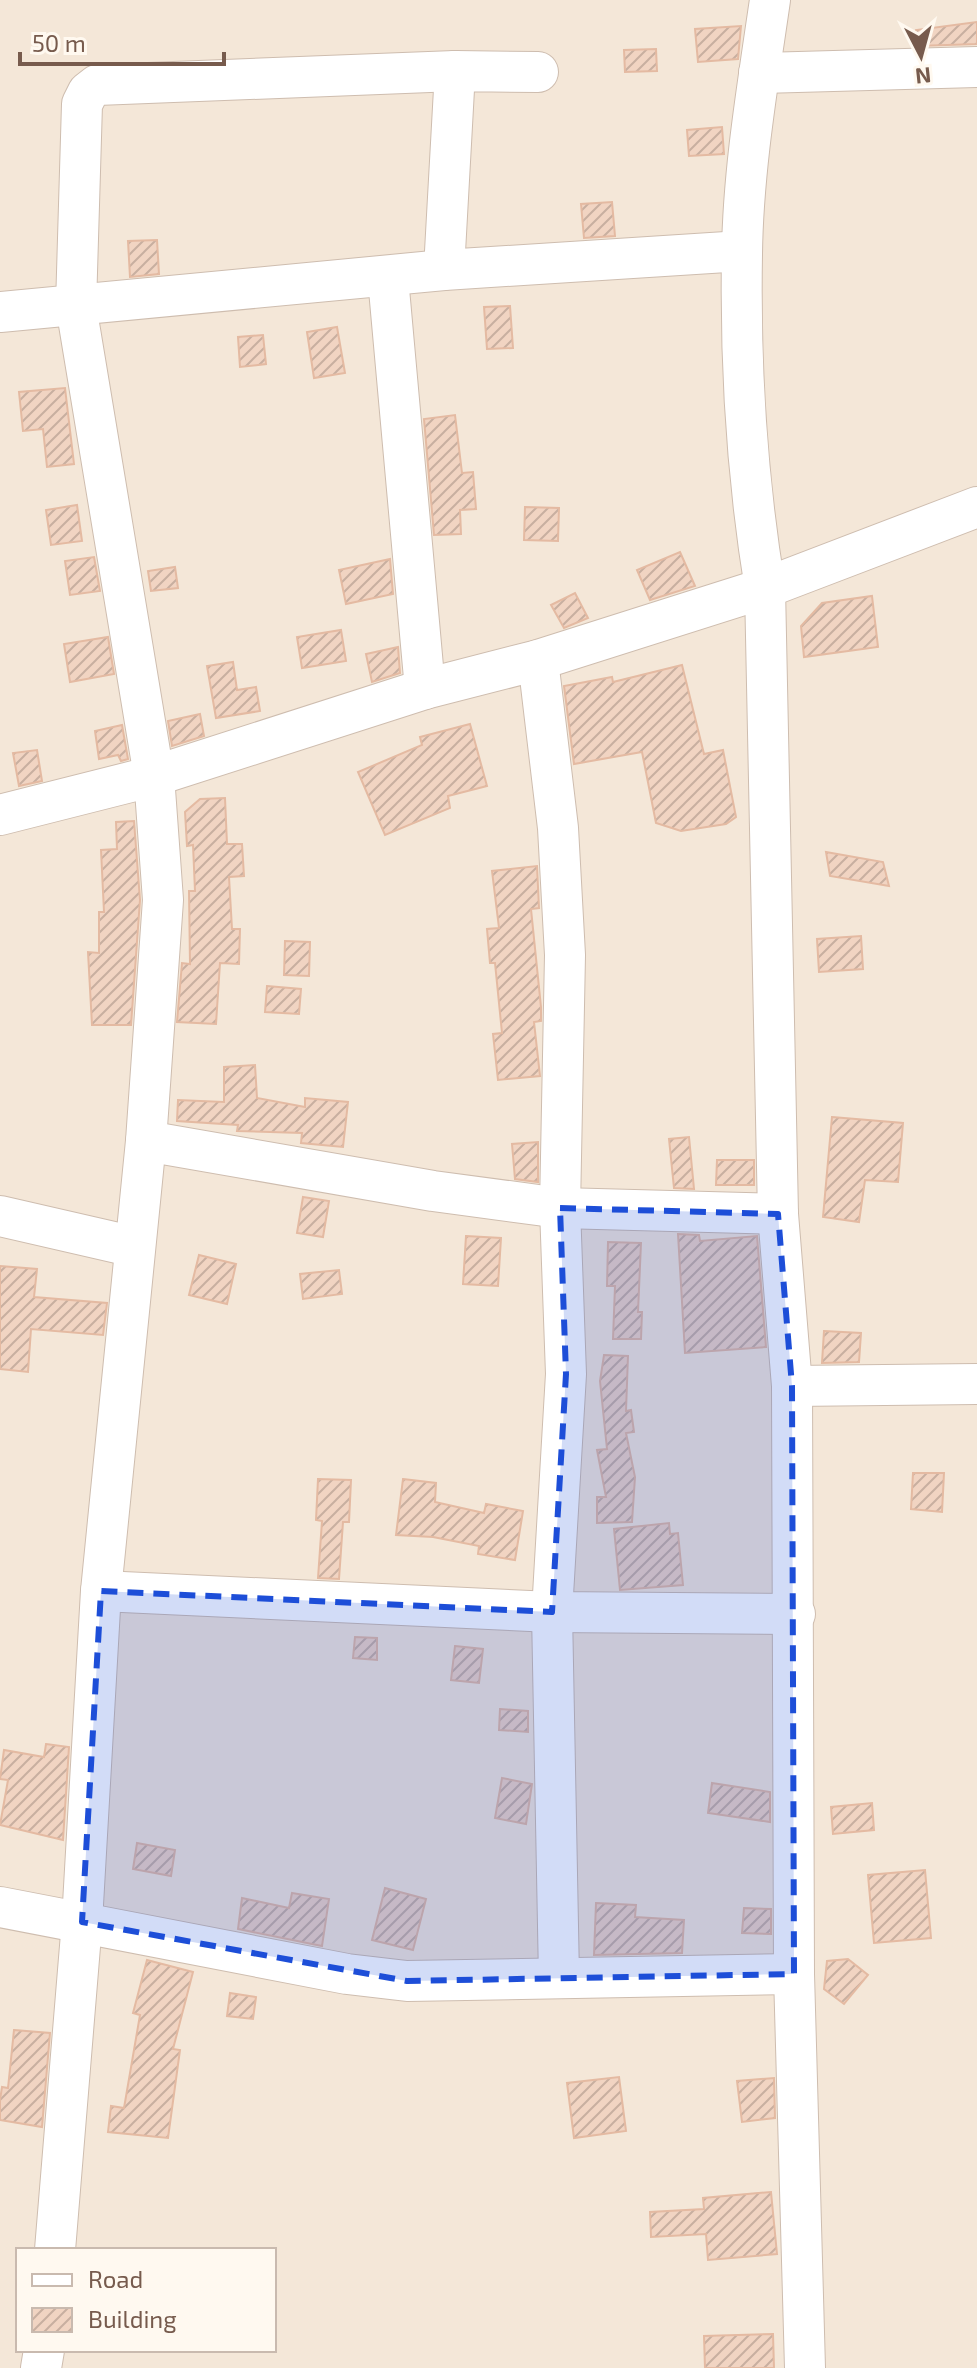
<svg xmlns="http://www.w3.org/2000/svg" width="977" height="2368" viewBox="0 0 977 2368" font-family="'Exo 2',sans-serif">
  <style>
    .residential { fill: #f4e7d8; fill-rule: evenodd }
    .building { fill: url(#building-hatch); stroke: #e4baa2; stroke-width: 2 }
    .lines { fill: none; stroke-linecap: round; stroke-linejoin: round }
    .minor-casing { stroke: #cebdaf; stroke-width: 42 }
    .minor { stroke: #fff; stroke-width: 40 }
    .marked { fill: #1d4ed8; fill-opacity: 0.2; stroke: #1d4ed8; stroke-width: 6; stroke-dasharray: 16 10; stroke-linejoin: round }
  </style>
  <defs>
    <pattern id="building-hatch" width="6" height="6" patternUnits="userSpaceOnUse" patternTransform="scale(2)"><rect width="6" height="6" fill="#f1d4c2"/><path d="M-1 1l2-2M0 6l6-6M5 7l2-2" fill="none" stroke="#c8afa0"/></pattern>
  </defs>
  <rect width="100%" height="100%" fill="#fcf5ea"/>
  <path class="residential" d="M0,0h977v2368h-977zM18,2250h256v100h-256z"/>
  <g class="building">
    <path d="M977,22v22l-60,2 -1,-16z"/>
    <path d="M741,26l-3,33 -40,3 -3,-33z"/>
    <path d="M656,49l1,22 -32,1 -1,-22z"/>
    <path d="M722,127l2,27 -35,2 -2,-26z"/>
    <path d="M612,202l3,34 -31,2 -3,-34z"/>
    <path d="M157,240l2,34 -29,3 -2,-36z"/>
    <path d="M510,306l3,42 -26,1 -3,-42z"/>
    <path d="M337,327l8,46 -31,5 -7,-46z"/>
    <path d="M263,335l3,29 -26,3 -2,-30z"/>
    <path d="M65,388l9,76 -27,3 -4,-38 -20,2 -4,-39z"/>
    <path d="M455,415l7,58 11,-1 3,37 -16,1 1,24 -27,1 -10,-116z"/>
    <path d="M77,505l5,36 -31,4 -5,-35z"/>
    <path d="M525,507l34,1 -1,33 -34,-1z"/>
    <path d="M680,552l15,34 -45,14 -13,-30z"/>
    <path d="M94,557l6,34 -30,4 -5,-34z"/>
    <path d="M390,559l3,35 -47,10 -7,-34z"/>
    <path d="M175,567l3,21 -27,3 -3,-20z"/>
    <path d="M575,593l13,25 -24,10 -13,-23z"/>
    <path d="M872,596l6,51 -74,10 -3,-31 21,-23z"/>
    <path d="M341,630l5,31 -44,7 -5,-31z"/>
    <path d="M108,637l6,37 -44,8 -6,-38z"/>
    <path d="M398,647l2,26 -28,9 -6,-28z"/>
    <path d="M233,662l4,28 19,-3 4,24 -44,7 -9,-52z"/>
    <path d="M682,665l22,89 19,-4 13,67 -10,7 -45,7 -25,-8 -14,-71 -68,12 -10,-78 48,-9 1,5z"/>
    <path d="M200,714l4,22 -32,10 -4,-25z"/>
    <path d="M470,724l17,62 -39,10 2,12 -65,27 -27,-63 64,-27 -2,-8z"/>
    <path d="M122,725l6,34 -7,2 -3,-6 -19,4 -4,-28z"/>
    <path d="M37,750l5,31 -23,5 -6,-33z"/>
    <path d="M225,798l2,46h15l2,32 -15,1 3,52h8l-1,35 -19,-1 -4,61 -39,-2 5,-59 8,1 -1,-73h6l-2,-46 -6,1 -2,-34 15,-13z"/>
    <path d="M134,821l6,79 -9,125h-39l-4,-73 11,1v-41h5l-3,-62 16,-1 -1,-27z"/>
    <path d="M826,852l57,10 6,24 -59,-10z"/>
    <path d="M537,866l2,42 -8,1 10,98v14l-7,1 6,54 -42,4 -5,-46 9,-1 -7,-70h-5l-3,-34 12,-1 -7,-57z"/>
    <path d="M861,936l2,33 -44,3 -2,-33z"/>
    <path d="M285,941l25,1 -1,34 -25,-1z"/>
    <path d="M267,986l34,3 -2,25 -34,-2z"/>
    <path d="M255,1065l2,33 48,9v-9l43,4 -5,45 -42,-4 1,-10 -65,-2 1,-6 -61,-4 1,-21 46,2v-35z"/>
    <path d="M832,1117l71,6 -5,59 -33,-2 -6,42 -36,-5z"/>
    <path d="M689,1137l5,52 -20,-1 -5,-49z"/>
    <path d="M538,1142v40l-23,-3 -3,-35z"/>
    <path d="M717,1160h37v25h-38z"/>
    <path d="M303,1197l26,4 -6,36 -26,-4z"/>
    <path d="M678,1234l21,1 1,6 57,-5 9,111 -81,6z"/>
    <path d="M466,1236l35,2 -3,48 -35,-2z"/>
    <path d="M608,1242l33,1 -3,69h4l-1,27h-28l2,-53h-8z"/>
    <path d="M199,1255l37,9 -9,40 -38,-9z"/>
    <path d="M0,1266l37,3 -3,28 73,6 -4,32 -72,-6 -3,43 -28,-3z"/>
    <path d="M339,1270l3,24 -39,5 -3,-25z"/>
    <path d="M824,1331l37,2 -2,29 -37,1z"/>
    <path d="M604,1355l24,1 -2,55 5,-1 3,22 -8,1 9,44 -3,45 -35,1v-26h9l-9,-47 10,-1 -7,-68z"/>
    <path d="M913,1473h31l-2,39 -31,-3z"/>
    <path d="M318,1479l33,1 -2,42h-6l-4,57 -21,-1 4,-57 -6,-1z"/>
    <path d="M403,1479l33,4 -1,19 49,11 2,-9 37,7 -8,49 -37,-6 1,-8 -46,-9 -37,-2z"/>
    <path d="M669,1523l1,11 8,-1 5,52 -63,5 -6,-61z"/>
    <path d="M355,1637l22,1v22l-24,-2z"/>
    <path d="M455,1646l28,3 -4,34 -28,-3z"/>
    <path d="M500,1709l28,2v21l-29,-2z"/>
    <path d="M46,1744l23,3 -6,93 -63,-15 8,-45 -8,-1 4,-29 40,7z"/>
    <path d="M502,1778l30,6 -6,40 -31,-6z"/>
    <path d="M712,1783l58,9v30l-62,-9z"/>
    <path d="M872,1803l2,27 -41,4 -2,-27z"/>
    <path d="M137,1843l38,7 -4,26 -38,-7z"/>
    <path d="M925,1870l6,68 -57,5 -6,-68z"/>
    <path d="M385,1888l41,11 -13,51 -41,-10z"/>
    <path d="M292,1893l37,6 -7,47 -84,-17 4,-31 47,10z"/>
    <path d="M596,1903l40,2 -1,12 49,3 -2,33 -88,2z"/>
    <path d="M744,1908l27,1v25l-29,-1z"/>
    <path d="M848,1959l20,16 -24,29 -20,-15 3,-28z"/>
    <path d="M147,1960l46,12 -20,77 7,1 -12,88 -60,-6 3,-26 13,2 16,-93 -7,-2z"/>
    <path d="M230,1993l26,4 -3,22 -26,-3z"/>
    <path d="M14,2030l36,3 -8,94 -42,-7v-20l2,-13 6,1z"/>
    <path d="M619,2077l7,54 -52,7 -7,-55z"/>
    <path d="M774,2078l1,40 -33,4 -5,-41z"/>
    <path d="M771,2192l6,62 -69,6 -2,-26 -55,3 -1,-25 54,-3 -1,-11z"/>
    <path d="M773,2334l1,34h-69l-1,-32z"/>
  </g>
  <g class="lines">
    <g class="minor-casing">
      <g id="minor">
        <path d="M770,0c-12,83 -27,170 -28,254 -2,112 5,224 23,334l13,626 14,172 2,588 11,394"/>
        <path d="M759,73l218,-6"/>
        <path d="M444,270l11,-199 83,1"/>
        <path d="M388,278l37,411"/>
        <path d="M0,312l444,-42 298,-19"/>
        <path d="M538,660l20,168 7,127 -5,253 6,166 -14,238 7,366"/>
        <path d="M0,815l154,-39 271,-87 113,-29 227,-72 212,-81"/>
        <path d="M146,1141l287,50 127,17 218,6"/>
        <path d="M0,1216l135,31"/>
        <path d="M792,1386l185,-2"/>
        <path d="M101,1591l451,21 243,2"/>
        <path d="M0,1907l347,67 60,7 387,-7"/>
        <path d="M55,2250l27,-328 19,-331 45,-450 17,-241 -9,-124 -78,-470 6,-202 6,-12 9,-7 358,-14"/>
        <path d="M41,2368l3,-18"/>
      </g>
    </g>
    <use href="#minor" class="minor"/>
  </g>
  <path class="marked" d="M560,1208l218,6 14,172 2,588 -387,7 -325,-59 19,-331 451,21 14,-238z"/>
  <rect x="16" y="2248" width="260" height="104" fill="#fff9f0" stroke="#c9baaf" stroke-width="2"/>
  <rect x="32" y="2274" width="40" height="12" fill="#ffffff" stroke="#c9baaf" stroke-width="2"/>
  <text x="88" y="2288" font-size="24" fill="#775b4d">Road</text>
  <rect x="32" y="2308" width="40" height="24" fill="url(#building-hatch)" stroke="#c9baaf" stroke-width="2"/>
  <text x="88" y="2328" font-size="24" fill="#775b4d">Building</text>
  <g transform="translate(921 56) rotate(174)" stroke="#fff9f0" stroke-width="6" paint-order="stroke">
  <path d="M0-6L14 30L0 20L-14 30Z" fill="#775b4d"/>
  <text y="-12" font-size="22" font-weight="bold" text-anchor="middle" fill="#775b4d">N</text>
  </g>
  <path d="M20 52v12h204v-12" fill="none" stroke="#775b4d" stroke-width="4"/>
  <text x="32" y="52" font-size="24" fill="#775b4d" stroke="#fff9f0" stroke-width="6" paint-order="stroke">50 m</text>
</svg>
